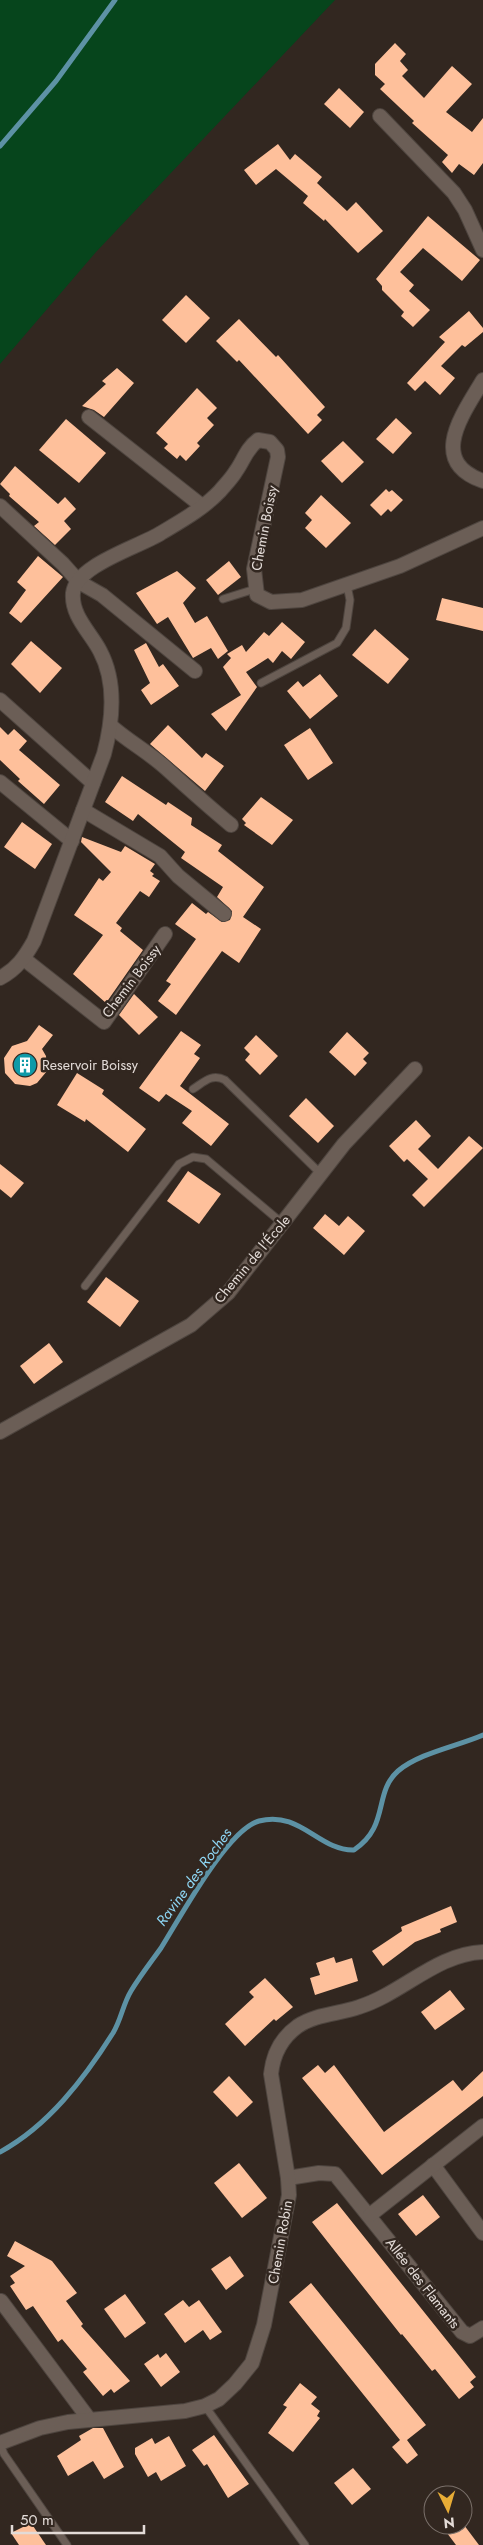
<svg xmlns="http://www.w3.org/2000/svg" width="483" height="2545" viewBox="0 0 483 2545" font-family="Jost,sans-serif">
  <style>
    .green { fill: #06451c }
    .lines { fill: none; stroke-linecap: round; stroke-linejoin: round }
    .stream { stroke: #5d92a5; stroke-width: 5 }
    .building { fill: #fec09b }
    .lane-casing { stroke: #4e453f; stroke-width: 9 }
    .street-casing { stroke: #4e453f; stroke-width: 16 }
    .lane { stroke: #6b5e56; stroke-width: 7 }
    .street { stroke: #6b5e56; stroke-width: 14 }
    .labels { text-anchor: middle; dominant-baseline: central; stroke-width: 5; stroke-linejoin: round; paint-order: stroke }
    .street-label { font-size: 14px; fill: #e3dbd7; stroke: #322720 }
    .poi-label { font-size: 14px; fill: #e3dbd7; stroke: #322720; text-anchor: start }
    .water-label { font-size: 15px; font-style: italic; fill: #8ed6f4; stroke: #322720 }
  </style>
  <rect width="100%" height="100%" fill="#322720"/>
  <path class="green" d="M0,0h335l-239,252 -96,112z"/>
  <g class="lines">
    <g class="stream">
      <path d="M0,146l56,-65 59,-81"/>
      <path d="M0,2152c48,-26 84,-73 113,-119 8,-13 10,-29 18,-42 9,-15 20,-29 30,-43 19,-30 66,-118 98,-127 41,-11 60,30 95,29 36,-24 19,-57 44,-79 21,-18 60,-25 85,-36"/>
    </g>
  </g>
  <g class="building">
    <path d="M395,43l11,11 -6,7 8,9 -6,6 22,22 28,-32 20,18 -26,28 26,20 11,-14v45l-9,12 -15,-11 -7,9 -10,-11 6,-7 -36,-32 2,-2 -34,-32 5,-5 -10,-9v-11z"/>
    <path d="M339,88l25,24 -14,16 -26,-24z"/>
    <path d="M278,144l12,16 5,-6 27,23 -5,6 30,28 9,-9 27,29 -25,22 -33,-34 -1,2 -21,-18 5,-7 -32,-27 -20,16 -12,-15z"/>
    <path d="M428,216l52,44 -18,21 -39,-33 -23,24 14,13 -5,6 21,19 -17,17 -12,-11 3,-4 -22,-22v-4l-6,-7z"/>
    <path d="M186,295l24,23 -24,25 -24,-23z"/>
    <path d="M469,311l14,17v4l-18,15 -3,-2 -21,21 14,12 -15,17 -15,-14 -10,10 -8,-8 38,-41 -6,-5z"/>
    <path d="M239,319l37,38 2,-2 47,52 -8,8 5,5 -14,14 -69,-74 -2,2 -21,-21z"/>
    <path d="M117,368l17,15 -30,34 -10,-7 -12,-4 24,-22 -4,-3z"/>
    <path d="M197,388l20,20 -10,10 7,7 -17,18 3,3 -14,15 -6,-6 -3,4 -13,-11 4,-4 -12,-11z"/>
    <path d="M396,418l16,15 -19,21 -17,-15z"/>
    <path d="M66,419l40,34 -27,30 -40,-33z"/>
    <path d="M343,441l21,21 -22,21 -21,-22z"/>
    <path d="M15,466l43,38 7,-7 11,12 -12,12 7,8 -16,16 -21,-19 5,-4 -30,-26 1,-2 -10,-10z"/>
    <path d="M386,489l3,3 3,-2 11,10 -12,12 -3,-3 -7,7 -11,-11z"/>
    <path d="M321,495l30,28 -25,25 -21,-20 7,-8 -7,-7z"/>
    <path d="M38,556l25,21 -42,46 -12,-10 17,-23 -9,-8z"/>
    <path d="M229,561l12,16 -23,18 -12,-15z"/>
    <path d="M177,571l19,17 -13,15 12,20 12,-7 21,35 -10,8 -7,-11 -18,10 -25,-41 -11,7 -21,-31z"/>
    <path d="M442,598l41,10v23l-47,-11z"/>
    <path d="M282,622l23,20 -14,17 -9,-8 -9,12 -5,-5 -22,14 11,15 -31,44 -15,-17 30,-19 -18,-28 8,-9 -4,-4 15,-9 4,7 18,-20 5,4z"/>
    <path d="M375,629l34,30 -21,25 -36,-29z"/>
    <path d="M31,641l31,27 -22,25 -29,-29z"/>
    <path d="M146,643l13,24 4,-3 16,22 -28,19 -10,-15 9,-7 -16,-33z"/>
    <path d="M320,674l18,22 -28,23 -23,-28 11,-10 5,6z"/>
    <path d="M168,725l34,33 4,-5 18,13 -19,25 -55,-47z"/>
    <path d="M0,727l8,8 6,-6 13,12 -8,9 41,35 -16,19 -26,-23 2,-2 -20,-19z"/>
    <path d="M310,728l23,35 -25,17 -24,-35z"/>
    <path d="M122,776l44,29 2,-3 24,16 -1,7 31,20 -4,6 46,36 -21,30 18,12 -22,34 -17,-12 -46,64 -18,-14 13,-17 -5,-3 30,-42 -21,-15 17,-21 14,11 2,-2 14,10 8,-2 2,-9 -15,-14 6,-10 -42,-29 4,-6 -47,-38 -5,7 -28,-19z"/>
    <path d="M261,797l32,23 -21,25 -28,-20 2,-2 -4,-4z"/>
    <path d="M22,822l30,22 -17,25 -31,-22z"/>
    <path d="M82,837l39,15 4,-6 30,18 -5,7 4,3 -2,2 8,5 -11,16 -9,-6 -24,32 6,5 -2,3 23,19 -37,53 -33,-29 30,-39 -29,-20 25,-37 4,3 8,-9 -30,-30z"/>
    <path d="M134,994l24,23 -19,18 -20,-20z"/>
    <path d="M39,1025l14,10 -11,14 4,7 1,15 -10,12 -7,3 -15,-2 -10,-11 -1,-15 8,-12 15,-5z"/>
    <path d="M181,1031l20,14 -7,9 6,4 -20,28 49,38 -18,22 -29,-23 10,-12 -26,-17 -7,8 -20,-14z"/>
    <path d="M347,1032l22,21 -6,6 4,4 -12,13 -26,-24z"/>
    <path d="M256,1035l22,21 -18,19 -15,-15 5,-6 -6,-6z"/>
    <path d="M77,1073l27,17 -2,4 44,35 -18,23 -42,-33 -1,3 -28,-17z"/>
    <path d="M306,1098l28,28 -16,17 -29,-27z"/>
    <path d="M416,1120l15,16 -13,13 20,20 31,-33 14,12 -59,59 -12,-12 16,-16 -21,-20 -3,3 -15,-16z"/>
    <path d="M0,1164l24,19 -13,15 -11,-9z"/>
    <path d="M188,1171l33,23 -22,30 -32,-23z"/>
    <path d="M325,1214l14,12 9,-10 17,15 -21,24 -31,-27z"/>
    <path d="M106,1277l33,24 -19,26 -33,-25z"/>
    <path d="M49,1343l14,19 -29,22 -14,-18z"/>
    <path d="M451,1906l6,16 -17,7 1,3 -26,10 -32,24 -11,-15 30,-20 -1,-4z"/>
    <path d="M334,1957l2,6 16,-5 6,23 -43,14 -5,-17 10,-3 -4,-12z"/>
    <path d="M265,1978l28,29 -17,14 -2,-2 -29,27 -20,-22 29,-27 -5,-5z"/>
    <path d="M450,1990l15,19 -30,21 -14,-18z"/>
    <path d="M318,2065l7,8 9,-8 50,67 69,-52 9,11 21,-20v25l-101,79 -80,-97z"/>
    <path d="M229,2076l24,26 -16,15 -24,-25z"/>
    <path d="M239,2163l28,35 -25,20 -28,-35z"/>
    <path d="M423,2195l17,22 -24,19 -18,-22z"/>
    <path d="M337,2203l139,174 -6,5 4,5 -15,12 -24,-30 -3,2 -30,-37 -1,1 -89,-113z"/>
    <path d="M15,2241l37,20 25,32 -11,8 17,23 -2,2 49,55 -16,12 -3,-4 -8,7 -20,-24 4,-3 -25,-30 -4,3 -25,-36 -7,4 -16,-24 5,-3 -5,-7 15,-10 -18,-10z"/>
    <path d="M230,2256l14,20 -18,14 -15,-21z"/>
    <path d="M311,2283l115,142 -19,15 11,15 -11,9 -15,-17 8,-7 -111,-138z"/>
    <path d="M125,2294l21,29 -21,15 -21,-29z"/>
    <path d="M183,2300l6,7 10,-7 23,32 -12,8 -7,-10 -18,13 -21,-29z"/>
    <path d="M166,2353l14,19 -19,15 -17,-23 14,-10 2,4z"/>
    <path d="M300,2383l17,14 -6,7 9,7 -3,5 3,2 -27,34 -25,-19 19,-26 -4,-2z"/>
    <path d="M93,2428h10l21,39 -20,12 -11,-18 -25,15 -11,-20 24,-16 -2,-4z"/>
    <path d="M214,2435l35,49 -21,14 -21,-34 -3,2 -12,-16z"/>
    <path d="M169,2436l17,30 -25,15 -5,-9 -8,5 -13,-23v-6l17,-10 3,6z"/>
    <path d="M353,2468l18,21 -19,16 -18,-22z"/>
    <path d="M31,2523l15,22h-27l-8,-12z"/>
    <path d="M441,2525h23l15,20h-23z"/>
  </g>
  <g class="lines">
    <g class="lane-casing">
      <g id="lane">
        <path d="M223,599l32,-10"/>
        <path d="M261,683l76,-40 9,-15 4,-28 -3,-15"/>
        <path d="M193,1089c11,-7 19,-16 32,-9l96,94"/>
        <path d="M85,1286l94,-122 14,-7 13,2 76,64"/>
        <path d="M205,2406l100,139"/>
        <path d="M0,2444l4,10 63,91"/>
      </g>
    </g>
    <g class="street-casing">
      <g id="street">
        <path d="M380,116l74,77 11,17 18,40"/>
        <path d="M483,380c-20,34 -56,81 0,101"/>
        <path d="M89,417l113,89"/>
        <path d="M0,506l63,58 16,18 23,13 93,76"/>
        <path d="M0,700l93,83"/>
        <path d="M111,726c18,16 39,27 56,43 21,19 42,38 64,56"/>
        <path d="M0,782l72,59"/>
        <path d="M83,810l77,46 18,20 46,38"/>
        <path d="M24,959l80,63 61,-88"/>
        <path d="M0,978c17,-9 25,-21 34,-37l70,-187c9,-34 13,-71 -4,-103 -9,-18 -29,-35 -27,-58 3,-28 66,-46 88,-60 20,-12 42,-24 59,-42 5,-6 12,-13 16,-20 8,-11 10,-22 22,-31l12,2 7,8 1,7 -24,112 3,26 14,7 31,-2 98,-34 83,-38"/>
        <path d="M0,1432l191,-107 37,-32 116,-149 71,-75"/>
        <path d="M433,2165l50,68"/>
        <path d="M288,2178l31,-5 16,1 127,158 8,4 13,-8"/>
        <path d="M370,2215l113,-89"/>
        <path d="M1,2301l88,118"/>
        <path d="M0,2443l40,-15 28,-6 117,-11 20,-5 14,-7 16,-15 17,-21 12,-38 25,-130 -1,-17 -17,-104c2,-19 10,-36 27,-48 18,-12 41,-12 61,-19 44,-14 77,-53 124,-55"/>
      </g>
    </g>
    <use href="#lane" class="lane"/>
    <use href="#street" class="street"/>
  </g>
  <defs>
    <g id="building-disc" transform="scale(1.25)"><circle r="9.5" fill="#0f9aa8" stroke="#322720"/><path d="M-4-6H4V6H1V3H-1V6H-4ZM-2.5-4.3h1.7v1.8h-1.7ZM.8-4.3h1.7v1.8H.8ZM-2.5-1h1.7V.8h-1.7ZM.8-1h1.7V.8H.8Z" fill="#fff"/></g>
  </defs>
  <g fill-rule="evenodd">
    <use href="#building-disc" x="25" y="1065"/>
  </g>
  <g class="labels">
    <g class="street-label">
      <text transform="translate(264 528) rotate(-79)">Chemin Boissy</text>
      <text transform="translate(131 981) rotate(-53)">Chemin Boissy</text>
      <text transform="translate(252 1259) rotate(-50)">Chemin de l'École</text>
      <text transform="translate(280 2242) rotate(-80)">Chemin Robin</text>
      <text transform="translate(423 2283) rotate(52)">Allée des Flamants</text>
    </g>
    <g class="poi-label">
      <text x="42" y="1065">Reservoir Boissy</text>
    </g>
    <g class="water-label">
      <text transform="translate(194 1877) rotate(-54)">Ravine des Roches</text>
    </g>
  </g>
  <g transform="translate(448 2510) rotate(175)"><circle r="24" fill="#322720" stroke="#796f69"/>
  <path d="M0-4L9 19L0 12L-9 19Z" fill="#e7ac36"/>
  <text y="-8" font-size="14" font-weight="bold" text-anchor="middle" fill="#e3dbd7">N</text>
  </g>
  <path d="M12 2525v8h132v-8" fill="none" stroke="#e3dbd7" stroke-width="2.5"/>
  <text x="20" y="2525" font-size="15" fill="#e3dbd7" stroke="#322720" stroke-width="4" paint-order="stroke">50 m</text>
</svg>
